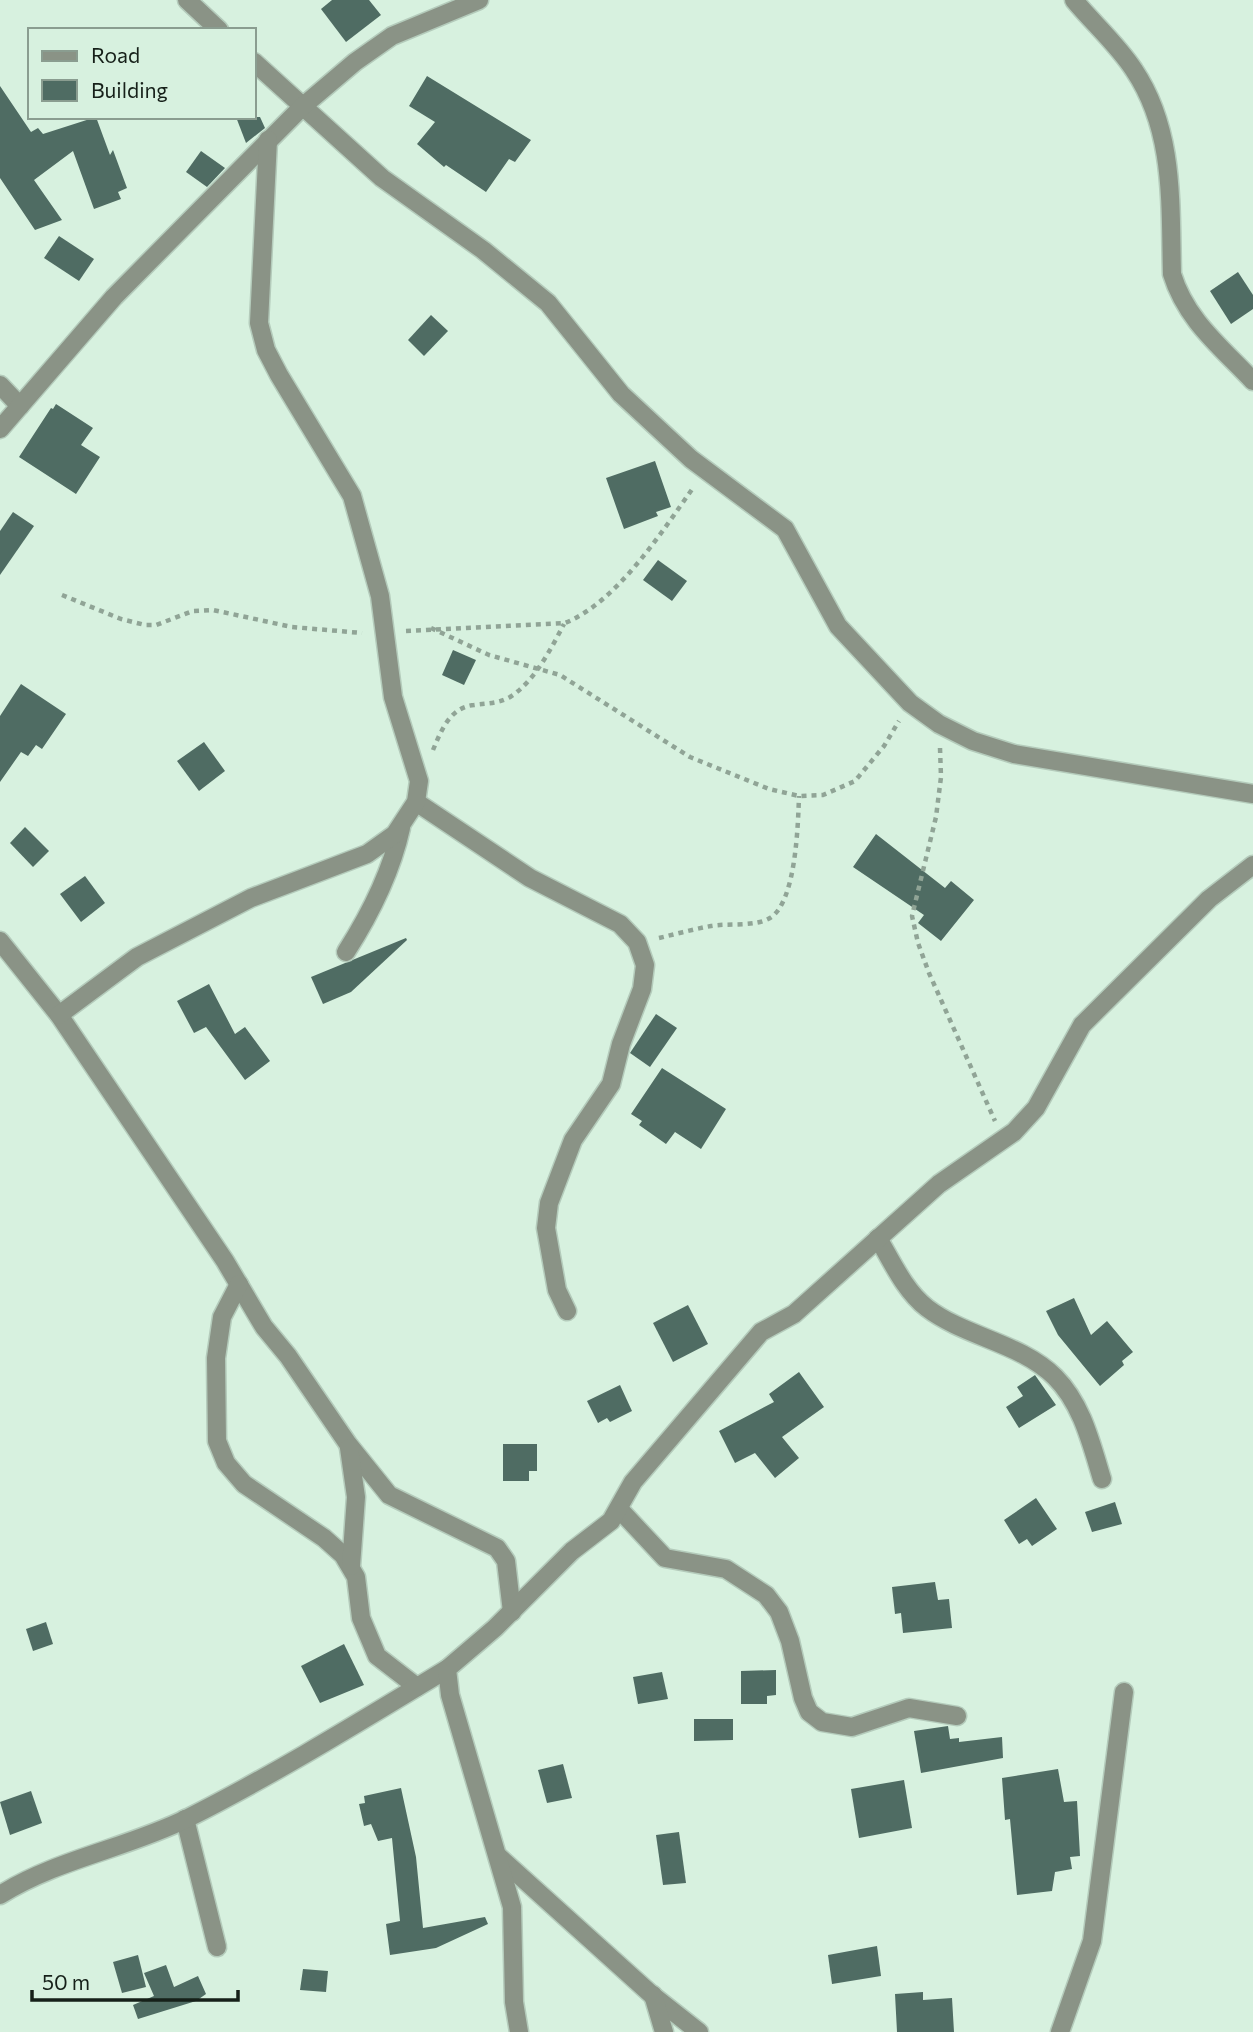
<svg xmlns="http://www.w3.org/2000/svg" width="1253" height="2032" viewBox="0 0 1253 2032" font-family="Commissioner,sans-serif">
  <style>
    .building { fill: #4f6c63 }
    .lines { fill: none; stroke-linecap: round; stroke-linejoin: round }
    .minor-casing { stroke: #b4cbbb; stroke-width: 21 }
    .path { stroke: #90a496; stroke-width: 4.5; stroke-dasharray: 5 5; stroke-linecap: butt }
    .minor { stroke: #8a9386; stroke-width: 18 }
  </style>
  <rect width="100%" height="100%" fill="#d7f1df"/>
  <g class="building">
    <path d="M332,0h37l12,15 -35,27 -25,-33z"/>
    <path d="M427,76l104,64 -16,22 -6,-3 -23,33 -40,-27 -2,2 -27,-23 18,-22 -26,-16z"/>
    <path d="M0,86l31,46 7,-4 5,6 53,-17 14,38 3,-5 14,38 -9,4 3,7 -27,10 -21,-58 -39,29 28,40 -27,10 -35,-52z"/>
    <path d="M236,117h24l5,11 -19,15z"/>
    <path d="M201,151l24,17 -18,19 -21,-15z"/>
    <path d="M59,236l35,23 -15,22 -35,-23z"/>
    <path d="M1238,272l15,23v14l-22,15 -21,-33z"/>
    <path d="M431,315l17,16 -24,25 -16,-16z"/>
    <path d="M56,404l37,24 -12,17 19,12 -24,37 -57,-37 32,-49 2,1z"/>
    <path d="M655,461l16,46 -15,5 2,4 -34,13 -18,-51z"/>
    <path d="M13,512l21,14 -34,49v-44z"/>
    <path d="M658,560l29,21 -15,20 -29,-21z"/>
    <path d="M453,650l23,10 -12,25 -22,-10z"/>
    <path d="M21,684l45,30 -24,35 -6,-4 -8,11 -7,-4 -21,30v-66z"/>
    <path d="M204,742l21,29 -26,20 -22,-30z"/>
    <path d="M25,827l24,24 -16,16 -23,-24z"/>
    <path d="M876,834l69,54 6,-7 23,19 -33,41 -23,-18 6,-8 -71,-48z"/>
    <path d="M85,876l20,27 -24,19 -21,-28z"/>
    <path d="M406,938l1,2 -56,52 -28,12 -12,-27z"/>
    <path d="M209,984l26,50 10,-7 25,34 -25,19 -39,-53 -12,6 -17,-32z"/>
    <path d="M656,1014l21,14 -27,39 -20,-14z"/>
    <path d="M662,1068l64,41 -25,40 -26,-17 -9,12 -27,-19 3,-4 -11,-7z"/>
    <path d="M1074,1298l17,37 16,-14 26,31 -11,9 2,4 -24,21 -42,-51 -12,-24z"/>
    <path d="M688,1305l20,39 -35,18 -20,-39z"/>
    <path d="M799,1372l25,35 -42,30 17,21 -24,20 -20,-25 -20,10 -16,-32 55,-29 -5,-8z"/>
    <path d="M1035,1375l21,30 -37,23 -13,-21 17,-11 -6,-9z"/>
    <path d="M620,1385l12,26 -22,11 -3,-4 -9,5 -11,-22z"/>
    <path d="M503,1444h34v27h-8v10h-26z"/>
    <path d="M1036,1498l21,31 -25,17 -5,-7 -8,5 -15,-24z"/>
    <path d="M1115,1502l7,22 -30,8 -7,-20z"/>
    <path d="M935,1582l3,18 11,-1 3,29 -49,5 -2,-20 -6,1 -3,-27z"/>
    <path d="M46,1622l7,22 -20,7 -7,-22z"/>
    <path d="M344,1644l20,41 -44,18 -19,-37z"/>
    <path d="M776,1670v25l-9,1v8h-26v-33z"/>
    <path d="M662,1672l6,27 -30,5 -5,-27z"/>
    <path d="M694,1719h39v21l-39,1z"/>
    <path d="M948,1726l2,13 9,-1v4l43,-5 1,21 -82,15 -7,-42z"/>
    <path d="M563,1764l9,34 -25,5 -9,-33z"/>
    <path d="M1058,1769l6,33 13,-1 3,55 -10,1 2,12 -17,3 -3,19 -35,4 -7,-76 -5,1 -3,-42z"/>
    <path d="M904,1780l8,48 -53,10 -8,-49z"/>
    <path d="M401,1788l15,69 7,71 62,-11 3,7 -52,24 -46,7 -4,-31 14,-3 -8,-83 -14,3 -7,-17 -7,2 -5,-22 6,-1 -1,-7z"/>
    <path d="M31,1791l11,32 -32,12 -10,-33z"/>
    <path d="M679,1832l7,51 -23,2 -7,-50z"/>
    <path d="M877,1946l4,30 -49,8 -4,-29z"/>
    <path d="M138,1955l8,32 -24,6 -9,-31z"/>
    <path d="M166,1965l8,22 24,-11 8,18 -10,7 -58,18 -5,-14 21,-9 -10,-23z"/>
    <path d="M303,1969l25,2 -2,21 -26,-2z"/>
    <path d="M923,1992v8l29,-2 2,34h-57l-2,-38z"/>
  </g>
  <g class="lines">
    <g class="minor-casing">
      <g id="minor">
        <path d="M187,0l32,30"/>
        <path d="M1074,0c19,23 44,45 60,70 41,61 36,134 38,204 14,46 49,73 81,107"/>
        <path d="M254,62l128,116 101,72 65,53 73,91 70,65 94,70 53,97 72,77 29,21 34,17 41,13 239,40"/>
        <path d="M0,385l20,21"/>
        <path d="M0,429l114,-132 188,-190 53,-45 37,-26 87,-36"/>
        <path d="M416,802l114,76 90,46 17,18 8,23 -3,24 -21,55 -10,40 -38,56 -24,63 -3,25 11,62 10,21"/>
        <path d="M0,941l59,74 166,246 39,66 24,29 60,88 41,51 108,53 9,13 6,51"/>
        <path d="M346,952c25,-39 45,-79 55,-124"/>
        <path d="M59,1015l78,-58 114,-59 116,-44 28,-20 21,-32 3,-21 -26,-84 -13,-101 -28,-100 -73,-121 -13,-25 -7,-27 9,-183"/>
        <path d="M878,1238c14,24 27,53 49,70 38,29 94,35 128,69 27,27 36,66 47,102"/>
        <path d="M239,1284l-17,33 -6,41 1,83 9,22 18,21 80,54 19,17 13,22 5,41 16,38 40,31"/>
        <path d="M349,1448l7,49 -5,69"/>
        <path d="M620,1510l45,48 61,11 40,26 13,17 11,29 13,57 6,14 13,10 30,5 57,-19 48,8"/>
        <path d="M185,1819l32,128"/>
        <path d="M499,1857l153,138 47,37"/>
        <path d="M0,1895c57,-36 128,-47 188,-77 89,-45 173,-97 259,-149"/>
        <path d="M653,1995l11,37"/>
        <path d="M519,2032l-5,-30 -2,-95 -62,-212 -3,-26 48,-41 77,-77 39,-30 22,-39 128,-150 33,-18 145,-130 75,-52 22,-24 46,-83 127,-126 44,-34"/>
        <path d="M1060,2032l32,-91 32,-249"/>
      </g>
    </g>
    <g class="path">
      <path d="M62,595l59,24 24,6h11l37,-14 20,-1 79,17 70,6"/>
      <path d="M431,628l58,27 71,20 130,82 79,32 30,7 24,-1 32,-14 29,-35 15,-25"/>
      <path d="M406,631l159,-8c52,-21 96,-90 128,-135"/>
      <path d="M940,748l1,29 -5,40 -24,99 6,27 11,30 66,148"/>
      <path d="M433,750c8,-19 17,-43 41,-45 14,-2 23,-1 36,-8 24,-15 41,-48 54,-73"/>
      <path d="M659,938c17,-4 35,-9 52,-12 17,-3 44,1 59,-8 26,-16 28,-93 29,-122"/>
    </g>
    <use href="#minor" class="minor"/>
  </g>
  <rect x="28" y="28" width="228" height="91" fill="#d7f1df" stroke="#8a9d90" stroke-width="2"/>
  <rect x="42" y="51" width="35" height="10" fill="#8a9386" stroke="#8a9d90" stroke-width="2"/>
  <text x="91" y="63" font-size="21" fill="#162019">Road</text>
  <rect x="42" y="80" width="35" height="21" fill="#4f6c63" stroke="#8a9d90" stroke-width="2"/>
  <text x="91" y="98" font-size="21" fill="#162019">Building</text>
  <path d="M32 1990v10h206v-10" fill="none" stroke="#162019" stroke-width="3.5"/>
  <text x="42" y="1990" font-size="21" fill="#162019" stroke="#d7f1df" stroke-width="5" paint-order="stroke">50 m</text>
</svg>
